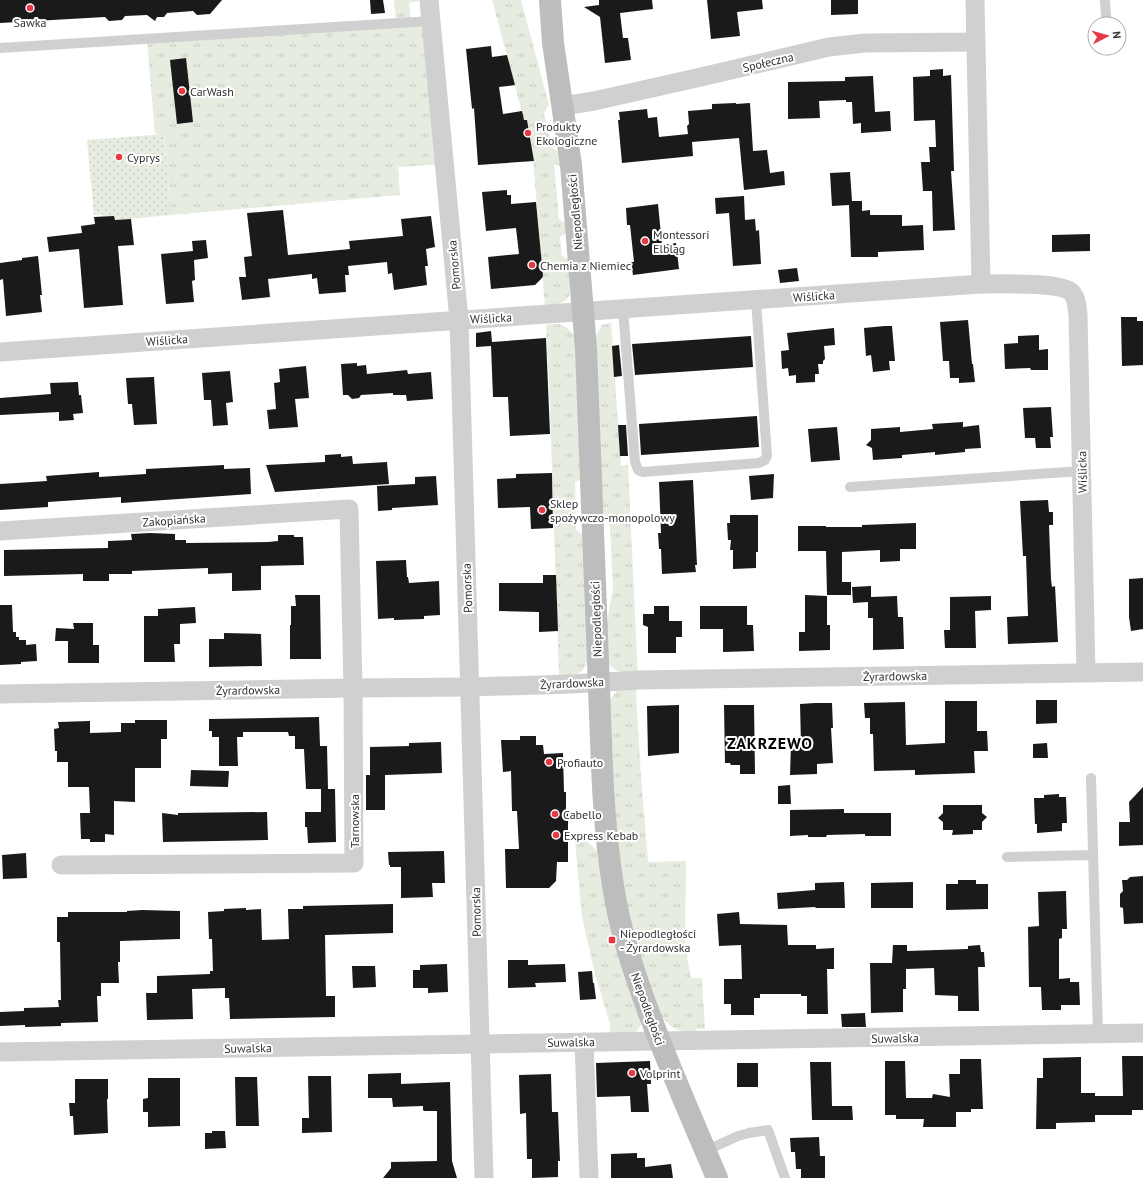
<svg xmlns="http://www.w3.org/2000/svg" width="1143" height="1178" viewBox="0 0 1143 1178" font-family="'PT Sans',sans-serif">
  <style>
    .grass { fill: url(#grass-tufts) }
    .park { fill: url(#park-dots) }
    .building { fill: #1a1a1a }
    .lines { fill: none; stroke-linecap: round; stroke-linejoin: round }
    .lane { stroke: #d0d0d0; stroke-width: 10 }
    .street { stroke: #d0d0d0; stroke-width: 19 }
    .secondary { stroke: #bdbdbd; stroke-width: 22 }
    .poi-dot { fill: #e63946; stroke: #fff; stroke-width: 1.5 }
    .labels { text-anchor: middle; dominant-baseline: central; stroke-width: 4; stroke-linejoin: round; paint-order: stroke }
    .poi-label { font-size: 12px; fill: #333; stroke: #fff; text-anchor: start }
    .street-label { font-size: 12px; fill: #333; stroke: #fff }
    .district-label { font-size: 16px; font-weight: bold; letter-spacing: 1px; fill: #000; stroke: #fff }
  </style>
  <defs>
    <pattern id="grass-tufts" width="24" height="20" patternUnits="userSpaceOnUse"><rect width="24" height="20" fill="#e6ecdf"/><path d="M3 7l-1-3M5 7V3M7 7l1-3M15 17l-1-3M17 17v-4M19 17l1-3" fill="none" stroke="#c6cbc0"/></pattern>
    <pattern id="park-dots" width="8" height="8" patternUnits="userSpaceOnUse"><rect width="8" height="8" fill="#e6ecdf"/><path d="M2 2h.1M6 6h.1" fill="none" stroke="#c6cbc0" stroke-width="1.8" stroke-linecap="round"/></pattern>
  </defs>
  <rect width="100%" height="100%" fill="#fff"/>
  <g class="grass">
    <path d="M394,0h25v1l-10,2 2,19 20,-1 14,143 -47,3 2,28 -229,20 -7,-81h-9l-8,-94 249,-17z"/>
    <path d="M492,0h29l28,105 -5,8 8,35 8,5 2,14 -8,-3 5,55 8,6 1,7 -8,5 2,19 8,4c2,27 8,43 -25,47l-13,-161 -5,-26h-3z"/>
    <path d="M611,323l10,143 7,-1 10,215 -2,14 5,83 7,85 38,-1 -1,86 6,31h11l3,51h-10l4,12 -10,-7 -16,-6 -14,-12 -27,-83 -15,-80 -7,-153 7,-10 4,-18 -7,-3 -5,-5 -3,-37 7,-38 -3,-62 -9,-20 -5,-171 6,-11z"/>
    <path d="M559,324c7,2 11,6 16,12l7,143 -7,3 1,48 8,5 4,125c-7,17 -13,15 -29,15l-10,-294 -3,-56z"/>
    <path d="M575,841l13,1 12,12 41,169 -1,4 -6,7 -24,2v-12l-16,-54 -12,-53z"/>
  </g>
  <path class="park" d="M164,134l7,81 -56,5 -1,-4 -11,1 -1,-3 -8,1 -7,-75z"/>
  <g class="building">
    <path d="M0,0h222l-12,14 -13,1 -4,-4 -26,2 -3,4h-7l-2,4 -8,-6 -22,1 -3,4 -13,1 -4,-4 -105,6z"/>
    <path d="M370,0h13l2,13 -14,1z"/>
    <path d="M599,0h53l1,9 -33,4 3,25h5l3,22 -26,3 -5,-46 -16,-10 15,-2z"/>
    <path d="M707,0h55l1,9 -26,3 3,24 -29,3z"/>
    <path d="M831,0h27v14l-27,1z"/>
    <path d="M491,46l1,11 15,-2 8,30 -16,2 4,27 19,-3 2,9h3l7,41 -56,4 -4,-57 -2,1 -6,-60z"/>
    <path d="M186,58l7,64 -16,2 -7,-64z"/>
    <path d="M943,69v7l8,-1 3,96h-3l4,59 -22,1 -1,-40h-9l-2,-29h9l-1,-15h7l-1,-27 -21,1 -1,-44 17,-1v-6z"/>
    <path d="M873,76l2,36 15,-1 1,20 -30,2v-10l-8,1 -1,-22h-6v-2l-27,1 1,17 -32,1v-37l57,-1v-4z"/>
    <path d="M736,103v1l14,-1 3,48 14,-1 3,23 14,-2 1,14 -41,5 -5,-52 -47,4 1,14 -71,7 -4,-43h2l-1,-8 28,-3 1,9 9,-1 2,20 29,-3 -1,-8 2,-2 -1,-13 24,-2v-5z"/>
    <path d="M850,172l2,29h10v10l8,-1v5h32v11l21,-1 1,25 -46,2v5h-27l-2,-52 -17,1 -2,-33z"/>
    <path d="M507,190v5h4v9l25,-2 7,74 -1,2 -7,7 -44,4 -3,-32 31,-3 -3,-26 -30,3 -4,-39z"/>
    <path d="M744,196l1,24 10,-1 1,12 3,-1 2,34 -28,2 -4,-53 -13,1 -1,-16z"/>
    <path d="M658,204l4,41 14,-2 3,26 -46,6 -2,-13h3l-4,-37h-3l-1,-17z"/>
    <path d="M283,210l5,45 62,-6 -1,-8 54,-5 -2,-17 30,-3 4,31 -9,2 2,17h-3l2,19 -33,5 -2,-17 -4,1 -1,-12 -39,4 1,9h-4l1,17 -27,2 -2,-16 -5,1v-5l-44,5 2,18 -28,3 -3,-23h7l-2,-20 8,-1 -5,-43z"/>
    <path d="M114,216l1,4 16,-1 3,26 -16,1 5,59 -39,3 -5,-59 -30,3 -2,-15 35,-4 -1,-7 14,-2 -1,-7z"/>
    <path d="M1090,234v17l-38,1v-17z"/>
    <path d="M206,240l2,18 -14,2 1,20 -3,1 2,21 -28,2 -5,-50 32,-3 -1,-10z"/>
    <path d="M38,256l4,39h-2l2,17 -36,4 -3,-37 -3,1v-17l22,-3v-2z"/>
    <path d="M797,268l2,13 -19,2 -2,-13z"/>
    <path d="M1121,317h16v4h6v44l-21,1z"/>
    <path d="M968,320l4,44h1l2,18 -16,1v-5h-9l-1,-17h-6l-3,-39z"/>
    <path d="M885,326h7l3,35h-6l1,9 -17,2 -2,-17 -5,1 -2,-28z"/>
    <path d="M834,328l1,17 -11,1 1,13 -2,2v3h-5l1,10h-4v8l-19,1v-8l-7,1 -1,-8 -6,1 -1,-18 8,-1 -2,-17z"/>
    <path d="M491,331l1,11 54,-4 4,96 -40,2 -2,-39h-15l-2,-51 -15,1v-14z"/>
    <path d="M1039,335v15l9,-1v21h-17l-1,-2 -25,1 -1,-25 14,-1v-7z"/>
    <path d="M751,336l2,31 -118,8 -3,-31z"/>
    <path d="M619,345l3,31 -8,1 -2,-31z"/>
    <path d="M357,363v3l9,-1 1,9 40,-4 1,4 23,-2 2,27 -26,2 -1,-6h-13v-2l-32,2 -2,3 -7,1 -4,-4h-5l-2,-31z"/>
    <path d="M306,366l3,32 -14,1 3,28 -29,2 -2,-19 9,-1 -2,-26 6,-1 -1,-13z"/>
    <path d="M230,371l3,31 -7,1 2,22 -15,1 -2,-26h-7l-2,-27z"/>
    <path d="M154,377l3,47 -23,1 -2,-21h-4l-2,-26z"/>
    <path d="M78,382l1,13h2l2,18 -10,1 1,6 -15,1v-9l-59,3v-17l51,-4 -1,-11z"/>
    <path d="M1051,407l2,30h-3l1,11h-15l-1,-10h-10l-2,-30z"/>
    <path d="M757,416l2,31 -118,8 -2,-31z"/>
    <path d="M963,422v5l16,-2 2,23 -16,1v3l-30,3v-3l-33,3v3l-29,2 -1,-12 -6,-3 5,-5v-11l29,-2v5l33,-3 -1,-5z"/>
    <path d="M618,425h8l2,31h-8z"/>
    <path d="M837,427l3,33 -29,2 -3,-33z"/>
    <path d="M341,454v3l11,-1 1,8 34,-2 2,22 -114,8 -9,-27 59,-3v-7z"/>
    <path d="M224,465v4l26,-1 1,26 -130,9v-6l-73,5v5l-48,3v-26l47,-3 -1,-5 53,-4v5l47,-3v-5z"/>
    <path d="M552,473l1,55 -22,1 -1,-22 -32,1 -1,-29 19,-1v-4z"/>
    <path d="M774,474l-1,24 -22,2 -2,-24z"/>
    <path d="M436,476l2,29 -46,3v2l-14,1 -1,-25 38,-2v-7z"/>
    <path d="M693,480l4,85h-2l1,7 -34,2 -1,-25h-2l-1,-16h3l-2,-51z"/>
    <path d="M1048,500l1,12h4v13h-4l2,54 1,8 3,-1 3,56 -50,2 -1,-27 21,-1 -2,-60h-3l-3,-55z"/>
    <path d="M730,515h28v37h-2v16l-23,1v-19h-3l1,-10h-3l-1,-17h3z"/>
    <path d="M916,523v26h-16v12l-20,1v-12l-38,2v30h9v13h-24l-1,-44h-28v-25h28v1h36v-2z"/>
    <path d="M150,533l25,1v6h11v3l82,-1 10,-1v-6h16v2h9l1,28 -43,1v24l-29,1v-18l-24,1v-6l-76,3v3h-23v7h-26v-7l-79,2v-26l104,-2v-7l24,-1 -1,-6z"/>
    <path d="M406,560l1,17h1l1,6 30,-2 1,34 -16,1v3l-30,1v-2l-16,1 -2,-58z"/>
    <path d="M543,575h13l2,56 -19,1v-20l-40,-1v-28h44z"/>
    <path d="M1143,578v51l-12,2 -2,-14v-38z"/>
    <path d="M871,586v11l26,-1 1,21h5l1,32 -31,1v-32h-5v-16l-15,1 -1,-16z"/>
    <path d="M295,595h25l1,64h-31v-34h1v-19h5z"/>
    <path d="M805,595l22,1v29h3v25l-31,1v-19h6z"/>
    <path d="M991,596v14l-16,1 1,37h-31l-1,-18h6v-33z"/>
    <path d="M0,605h12l1,27h3v5h3v3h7v5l10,-1 1,17 -16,1v2l-21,1z"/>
    <path d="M654,606h15v15h13v16h-6v16h-28v-26l-5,-2v-11h11z"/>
    <path d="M700,606h47v19h6l1,26 -31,1v-23h-23z"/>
    <path d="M195,607l1,16 -16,1v20h-6l1,18h-31v-46h14v-7z"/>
    <path d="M73,623h20v22h6v18h-31v-22h-13l1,-13 18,1z"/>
    <path d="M224,633l37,1 1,32 -53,1v-28h15z"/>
    <path d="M1036,700h21v23l-21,1z"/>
    <path d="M945,701h32v30h10l1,20h-14l1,22 -60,2v-5l-41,1 -1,-37h-3v-16h-5l-1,-15 41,-1 1,43 39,-2z"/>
    <path d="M815,703h17l1,25h-2l2,35 -16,1v10l-27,1 1,-31h10l-1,-40z"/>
    <path d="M679,705v48l-31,3 -1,-50z"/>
    <path d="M724,705h30l1,69h-15v-9h-9l-1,-2h-5z"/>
    <path d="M319,717l1,29h7l1,43h7l1,53 -28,1 -1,-16h-2v-15h16v-23h-15l-2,-40h-9v-13h-6l-1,-4h-45v5h-6l1,29h-19v-29h-7v-6h-3v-12z"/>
    <path d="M135,720h32v19h-6v29h-26v34l-21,-1v34l-9,-1v8h-15v-3h-9l-1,-26h10l-1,-26h-21v-25h-11v-11h-2l-1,-22 5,-1 -1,-6 32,-1v12l31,-1v-9h14z"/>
    <path d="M520,736h16v9h7l1,9 19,-1 1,39h2v17h2v53h-11l-1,19 -7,7h-43l-1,-39h14l-2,-38h-5l-1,-40 -8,1 -2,-32h19z"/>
    <path d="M441,742l1,31 -57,2v35h-19v-35h4v-28l39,-1v-3z"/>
    <path d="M1047,743l1,15h-15v-14z"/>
    <path d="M191,770l38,1 -1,16 -38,-1z"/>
    <path d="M790,785l1,19h-13v-18z"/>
    <path d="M1143,787v58l-24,1v-24h11l-1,-20z"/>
    <path d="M1059,794v3h7l1,26h-5v8l-25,2v-9h-2l-1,-26h10v-3z"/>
    <path d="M943,805h39v8l5,4 -5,5v8h-9v4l-21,1 1,-5h-10v-8l-5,-4 5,-5z"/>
    <path d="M844,809v4h47v23h-26v-2l-38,1 -1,2h-18v-2l-18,1v-26z"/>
    <path d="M267,812l1,28 -105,2 -1,-29 16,2v-2z"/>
    <path d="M444,851l1,32h-13l1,14 -32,1v-31h-11v-2h-1l-1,-13z"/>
    <path d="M26,853l1,25 -24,1 -1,-24z"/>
    <path d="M1143,876v47l-19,1 -1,-16 -3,-1v-13l3,-3 -1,-11h5l3,-3z"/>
    <path d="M958,880h18v4h12v25l-42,1v-26h12z"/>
    <path d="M844,882l1,26h-29l-1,-1 -37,2 -1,-16 38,-3v-7z"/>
    <path d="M913,882v26h-42v-25z"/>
    <path d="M1066,891l1,38h-5v9l-3,1v40l11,-1v4h9l1,23h-19v5h-19l-1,-23h-12l-1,-60 11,-1 -1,-34z"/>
    <path d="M393,904v29l-68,2 1,61h9v21l-105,2 -1,-21h-4v-10l-33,1 1,30 -46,1 -1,-27h11v-17l53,-2v-3h3l-1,-32h-3l-1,-27 16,-1v-2l22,-1v2l15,-1 1,31 27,-1 -1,-30h15v-3z"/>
    <path d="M142,910l38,1v28l-60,2v21h-2l1,21h-18v13h-4l1,26 -37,1v3l-36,1v-2l-25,1v-14l24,-1v-3l35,-1 -1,-7h3l-1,-58h-3v-25h11v-5h59v-1z"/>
    <path d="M739,912l1,12 47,1 1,20h28v4l18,-1v21h-7l1,45h-21v-18h-6v-2h-41v4h-6v17h-23v-11h-7v-25h18l-1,-34 -22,1 -2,-32z"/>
    <path d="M893,945h14v6l61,-2v-3l12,-1 1,7h3l1,15h-7l1,44h-21v-15l-23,-1 -1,-27 -28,1v20h-3v23l-32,1 -1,-50h22z"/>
    <path d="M508,960h20v5l37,-1 1,18 -31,1 1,4 -28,1z"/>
    <path d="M447,964l1,28 -20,1v-5h-15v-18h7v-5z"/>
    <path d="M352,966h23l1,21 -23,1z"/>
    <path d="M592,971l1,12h1l2,16 -16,1 -2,-28z"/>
    <path d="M865,1013l1,14h-24l-1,-13z"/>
    <path d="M1122,1056h21v54h-11v5h-37v7l-39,1v6h-20l1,-51h6v-20l38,-1v36h14v3h28z"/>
    <path d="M960,1059h21l2,50h-12v3h-15v15h-33l1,-8h-28v-4h-11v-54h20l1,37h26l1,-4 17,3 -1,-23h11z"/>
    <path d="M650,1061l1,23h-4l2,28h-18l-1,-16 -33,1 -1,-34z"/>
    <path d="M810,1062h21l1,44h20l1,14h-41z"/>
    <rect x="737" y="1063" width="21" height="24"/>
    <path d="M401,1073v11l49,-2 2,79 5,17h-74l8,-10v-6l46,-1v-50h-13l-1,-1v-4l-30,1 -1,-9h-24v-24z"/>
    <path d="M551,1074l1,38h6l2,49h-2v16l-26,1v-19h-5l-1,-46 -6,1 -1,-39z"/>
    <path d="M308,1076h23l1,56 -30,1v-15h7z"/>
    <path d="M235,1077h22l2,49h-23z"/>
    <path d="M148,1078h32v48l-32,1v-15h-5v-13l5,-1z"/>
    <path d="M75,1079h33v20h-1l1,34 -34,2 -1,-19h-3l-1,-13h6z"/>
    <path d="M212,1131h13l1,17 -21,1v-16h7z"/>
    <path d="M819,1137l1,19h5v22h-24v-9h-5l-1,-17h-4l-1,-14z"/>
    <path d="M637,1153v5h8v9l26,-3 2,14h-62v-24z"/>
  </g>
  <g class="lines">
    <g class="lane">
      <path d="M1105,0l1,16"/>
      <path d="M0,48l431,-27"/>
      <path d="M623,309l12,153 3,8 5,2 116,-9 6,-3 2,-4 -11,-156"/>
      <path d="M850,487l232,-16"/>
      <path d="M1091,778l7,256"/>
      <path d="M1007,857l86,-2"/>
      <path d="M705,1151l33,-15 11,-3 19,-3 17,48"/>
    </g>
    <g class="street">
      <path d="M429,0l30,320 25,858"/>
      <path d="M975,0l6,284"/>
      <path d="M563,106l31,-5 107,-24 128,-30 36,-4 111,-1"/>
      <path d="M0,352l981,-68c17,0 79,-2 90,8 6,6 6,14 7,23l8,358"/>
      <path d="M0,531l349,-22 4,179 1,175 -293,2"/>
      <path d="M0,694l353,-6 117,-1 102,-3 66,-4 505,-8"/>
      <path d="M584,1042l5,136"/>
      <path d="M0,1052l1143,-19"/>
    </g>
    <path class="secondary" d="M550,0l3,43 18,122 15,184 16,417c2,50 6,101 17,151 8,35 20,70 33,104 20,53 43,105 65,157"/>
  </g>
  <g class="poi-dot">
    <circle cx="30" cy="8" r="4"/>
    <circle cx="182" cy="91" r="4"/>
    <circle cx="528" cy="133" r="4"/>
    <circle cx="119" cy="157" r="4"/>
    <circle cx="645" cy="241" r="4"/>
    <circle cx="532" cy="265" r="4"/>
    <circle cx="542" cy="510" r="4"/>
    <circle cx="549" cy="762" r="4"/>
    <circle cx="555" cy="814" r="4"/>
    <circle cx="556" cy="835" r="4"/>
    <rect x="608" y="936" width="8" height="8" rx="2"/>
    <circle cx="632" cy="1073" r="4"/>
  </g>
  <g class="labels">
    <g class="poi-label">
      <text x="30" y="22" text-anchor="middle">Sawka</text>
      <text x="190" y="91">CarWash</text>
      <text x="536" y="126">Produkty<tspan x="536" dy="14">Ekologiczne</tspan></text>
      <text x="127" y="157">Cyprys</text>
      <text x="653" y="234">Montessori<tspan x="653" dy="14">Elbląg</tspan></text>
      <text x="540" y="265">Chemia z Niemiec</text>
      <text x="550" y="503">Sklep<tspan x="550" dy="14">spożywczo-monopolowy</tspan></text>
      <text x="557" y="762">Profiauto</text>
      <text x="563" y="814">Cabello</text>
      <text x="564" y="835">Express Kebab</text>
      <text x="620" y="933">Niepodległości<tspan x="620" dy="14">- Żyrardowska</tspan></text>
      <text x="640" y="1073">Volprint</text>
    </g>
    <g class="street-label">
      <text transform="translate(768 62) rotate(-13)">Społeczna</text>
      <text transform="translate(575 212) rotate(-95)">Niepodległości</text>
      <text transform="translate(454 265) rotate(-95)">Pomorska</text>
      <text transform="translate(814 296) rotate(-4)">Wiślicka</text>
      <text transform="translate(491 318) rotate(-3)">Wiślicka</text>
      <text transform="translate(167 340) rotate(-4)">Wiślicka</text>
      <text transform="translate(1082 472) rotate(-91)">Wiślicka</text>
      <text transform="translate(174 520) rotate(-4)">Zakopiańska</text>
      <text transform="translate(467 588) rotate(-92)">Pomorska</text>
      <text transform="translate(596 619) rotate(-92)">Niepodległości</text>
      <text transform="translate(895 676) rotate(-1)">Żyrardowska</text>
      <text transform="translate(572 683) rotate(-3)">Żyrardowska</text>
      <text transform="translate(248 690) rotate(-1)">Żyrardowska</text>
      <text transform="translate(354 821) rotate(-90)">Tarnowska</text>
      <text transform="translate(476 912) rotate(-91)">Pomorska</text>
      <text transform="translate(648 1009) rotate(70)">Niepodległości</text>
      <text transform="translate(895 1038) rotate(-1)">Suwalska</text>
      <text transform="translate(571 1042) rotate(-1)">Suwalska</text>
      <text transform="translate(248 1048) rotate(-1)">Suwalska</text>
    </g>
    <g class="district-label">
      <text x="770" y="743">ZAKRZEWO</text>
    </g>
  </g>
  <g transform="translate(1107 36) rotate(84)"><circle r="19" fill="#ffffff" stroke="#adadad"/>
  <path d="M0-3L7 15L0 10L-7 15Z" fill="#e63946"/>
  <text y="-6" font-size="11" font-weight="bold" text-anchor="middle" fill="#333333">N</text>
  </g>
</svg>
